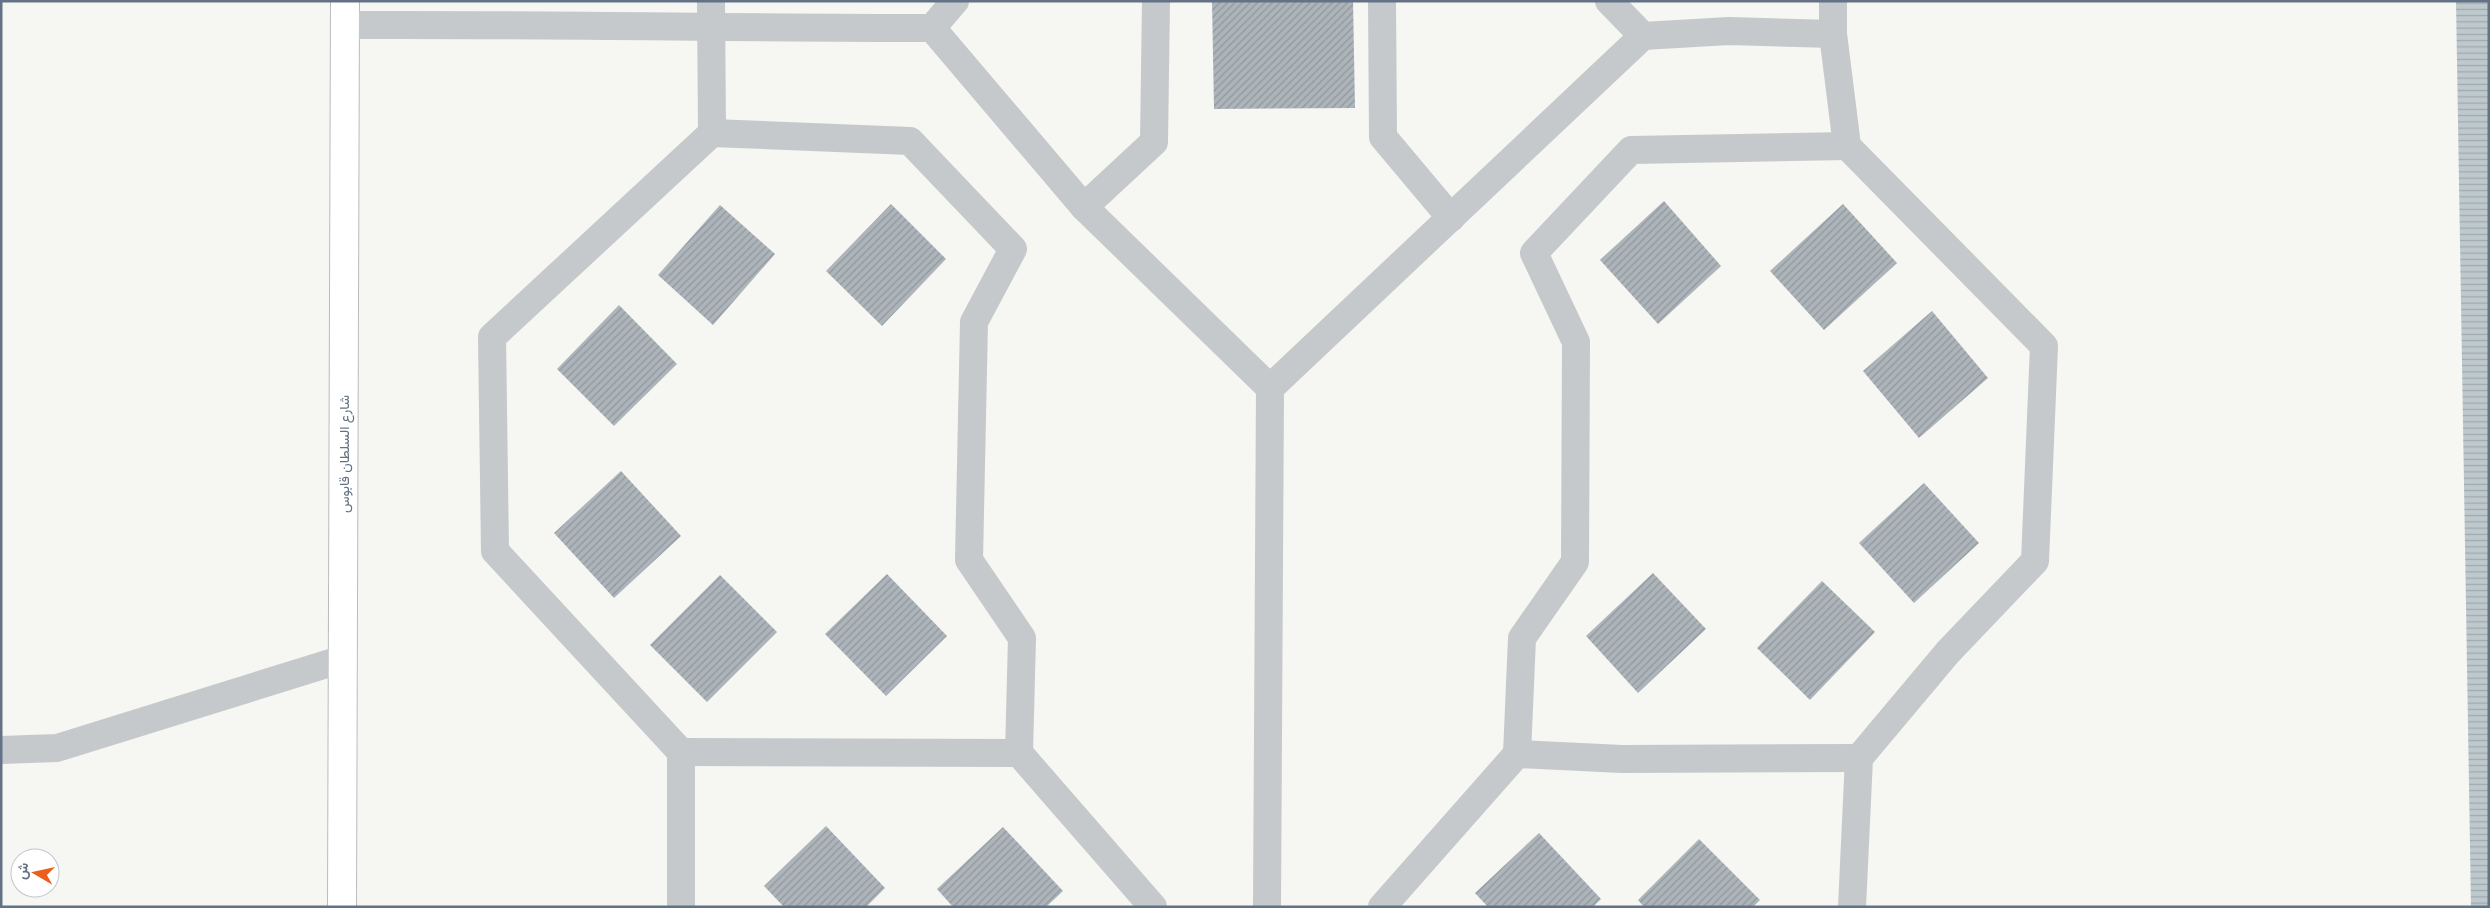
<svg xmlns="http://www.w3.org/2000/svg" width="2490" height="908" viewBox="0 0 2490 908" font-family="Karla,Vazirmatn,sans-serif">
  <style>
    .water { fill: url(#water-rules) }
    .building { fill: url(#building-hatch) }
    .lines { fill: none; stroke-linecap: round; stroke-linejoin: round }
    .primary-casing { stroke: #b8bcc0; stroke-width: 30 }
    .minor { stroke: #c5c9cc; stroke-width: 28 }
    .primary { stroke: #fff; stroke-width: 28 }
    .labels { text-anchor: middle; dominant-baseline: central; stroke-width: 5; stroke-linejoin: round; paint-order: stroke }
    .street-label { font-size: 14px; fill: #637385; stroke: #fff }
  </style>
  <defs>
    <pattern id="water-rules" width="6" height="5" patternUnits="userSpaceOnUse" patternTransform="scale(1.25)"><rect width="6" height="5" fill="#bec9ce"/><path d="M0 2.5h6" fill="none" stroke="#9ea8ad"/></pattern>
    <pattern id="building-hatch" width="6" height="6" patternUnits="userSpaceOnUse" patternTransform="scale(1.25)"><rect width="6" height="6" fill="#adb5bb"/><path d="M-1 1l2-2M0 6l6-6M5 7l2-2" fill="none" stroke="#90989e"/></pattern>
  </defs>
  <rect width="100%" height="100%" fill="#f6f6f2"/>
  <path class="water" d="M2456,1h33v906h-18z"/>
  <g class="building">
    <path d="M1212,1h141l2,107 -141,1z"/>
    <path d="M1664,201l57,65 -63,58 -58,-64z"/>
    <path d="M891,204l55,55 -64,67 -56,-55z"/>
    <path d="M1843,204l54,59 -73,67 -54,-59z"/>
    <path d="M720,205l55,49 -62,71 -55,-50z"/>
    <path d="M619,305l58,59 -63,62 -57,-57z"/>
    <path d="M1932,311l56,67 -69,60 -56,-67z"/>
    <path d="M621,471l60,65 -67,62 -60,-65z"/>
    <path d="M1924,483l55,60 -65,60 -55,-60z"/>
    <path d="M1653,573l53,56 -68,64 -52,-57z"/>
    <path d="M887,574l60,62 -61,60 -61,-62z"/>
    <path d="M720,575l57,57 -70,70 -57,-57z"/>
    <path d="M1822,581l53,51 -65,68 -53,-52z"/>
    <path d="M826,826l59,62 -19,19h-82l-20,-21z"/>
    <path d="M1003,827l60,64 -17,16h-93l-16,-18z"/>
    <path d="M1539,833l62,66 -8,8h-105l-13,-14z"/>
    <path d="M1699,839l61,61 -7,7h-109l-6,-7z"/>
  </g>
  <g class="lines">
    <g class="primary-casing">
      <path id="primary" d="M342,907l3,-906"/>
    </g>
    <g class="minor">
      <path d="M955,1l-23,27 152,179 186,181 373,-352 86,-5 104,3"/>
      <path d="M1382,1l1,136 68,81"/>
      <path d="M1609,1l34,35"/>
      <path d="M1833,1v33l14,112 197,200 -9,215 -87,91 -89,106 -7,149"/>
      <path d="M345,25c196,-1 392,3 587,3"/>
      <path d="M712,133l198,8 103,108 -39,73 -5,238 53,78 -3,115"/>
      <path d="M1084,207l70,-65 2,-141"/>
      <path d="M1,750l56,-2 286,-89"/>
      <path d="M681,752l338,1 134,154"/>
      <path d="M1517,754l5,-116 53,-76 1,-220 -42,-89 97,-103 216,-4"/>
      <path d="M681,907v-155l-186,-201 -3,-214 220,-204 -1,-132"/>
      <path d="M1267,907l3,-519"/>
      <path d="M1382,907l135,-153 105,5 237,-1"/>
    </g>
    <use href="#primary" class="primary"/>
  </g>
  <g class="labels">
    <g class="street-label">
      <text transform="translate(344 454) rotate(-90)">شارع السلطان قابوس</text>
    </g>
  </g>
  <rect width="2490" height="908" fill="none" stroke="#637385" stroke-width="5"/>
  <g transform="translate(35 873) rotate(279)"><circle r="24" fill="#ffffff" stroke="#c1c7ce"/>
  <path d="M0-4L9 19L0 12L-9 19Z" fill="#ed5d1b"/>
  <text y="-8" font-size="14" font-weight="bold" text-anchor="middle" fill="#637385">ش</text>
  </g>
</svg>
